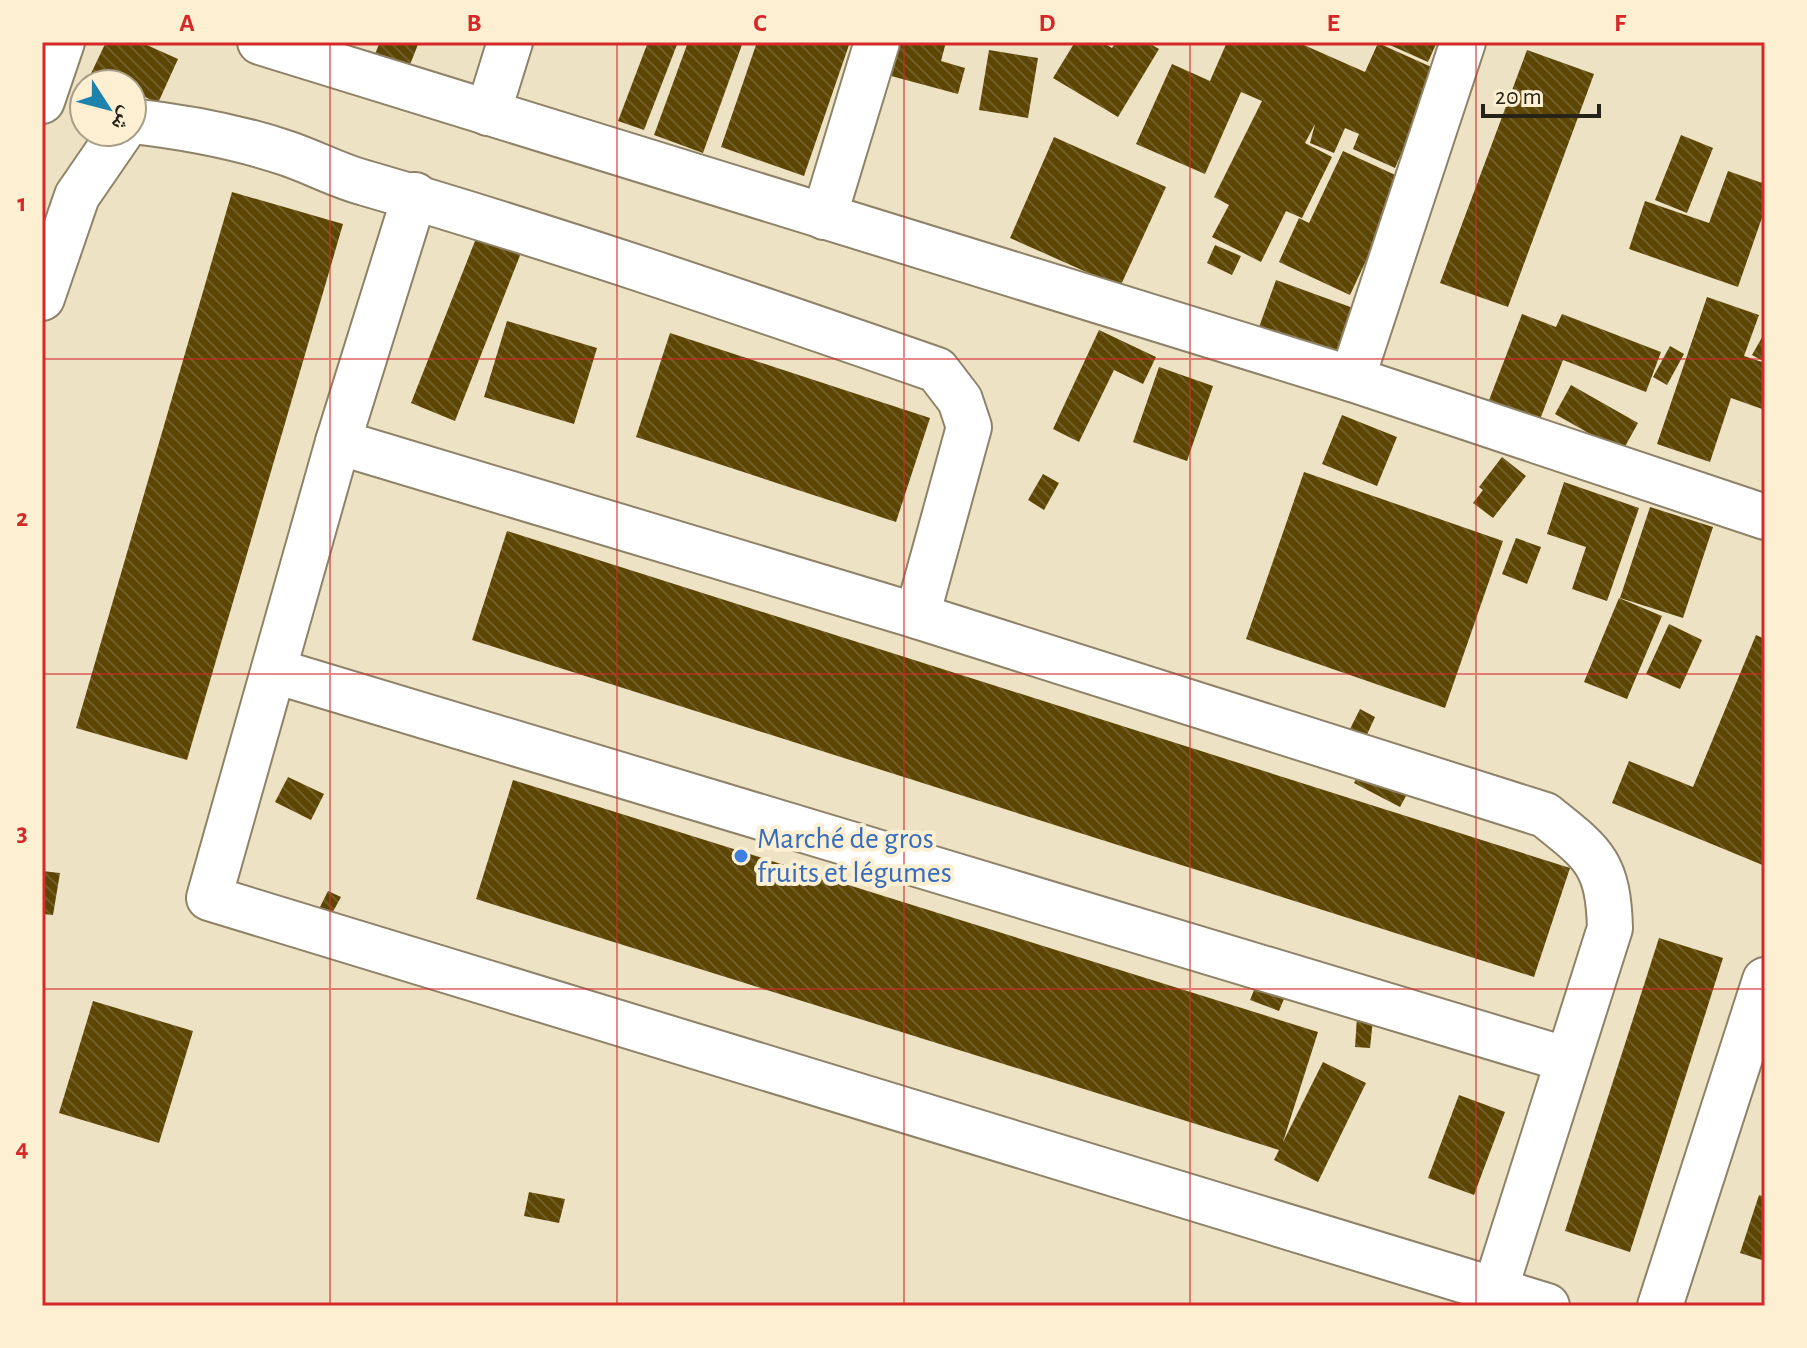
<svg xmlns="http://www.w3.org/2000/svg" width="1807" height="1348" viewBox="0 0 1807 1348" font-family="'Alegreya Sans','Noto Naskh Arabic',sans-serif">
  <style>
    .building { fill: url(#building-back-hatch) }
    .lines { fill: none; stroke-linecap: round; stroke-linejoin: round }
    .minor-casing { stroke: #8e8268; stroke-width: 48 }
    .major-casing { stroke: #8e8268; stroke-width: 48 }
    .minor { stroke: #fff; stroke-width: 44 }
    .major { stroke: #fff; stroke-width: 44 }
    .grid { fill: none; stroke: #d62828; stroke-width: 2; stroke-opacity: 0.55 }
    .shop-dot { fill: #3f7fe0; stroke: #fcefd2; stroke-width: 3 }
    .labels { text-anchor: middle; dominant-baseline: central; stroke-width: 8; stroke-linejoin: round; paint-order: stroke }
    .shop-label { font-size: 30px; fill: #366cbe; stroke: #fcefd2; text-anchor: start }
    .neatline { fill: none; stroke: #d62828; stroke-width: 3 }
    .grid-label { font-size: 26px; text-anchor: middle; font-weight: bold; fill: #d62828 }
  </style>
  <defs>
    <pattern id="building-back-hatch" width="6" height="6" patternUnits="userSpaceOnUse" patternTransform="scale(2)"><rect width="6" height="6" fill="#5d4604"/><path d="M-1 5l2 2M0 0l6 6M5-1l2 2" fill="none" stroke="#705e28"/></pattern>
  </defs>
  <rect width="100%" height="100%" fill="#eee2c5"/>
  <g class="building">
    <path d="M106,42h34l38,17 -20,44 -26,-12v-7h-46z"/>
    <path d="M380,42h39l-16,40 -34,-14z"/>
    <path d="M648,42h30l-34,88 -26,-9z"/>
    <path d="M688,42h55l-40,111 -49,-18z"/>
    <path d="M757,42h93l-46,134 -83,-29z"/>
    <path d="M889,42h57l-5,19 24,7 -7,26 -78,-21z"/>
    <path d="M1075,42h27l10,6 4,-6h31l12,7 -41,68 -65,-39z"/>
    <path d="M1227,42h70l68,30 13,-29 60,27 -43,98 -42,-19 6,-15 -14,-6 -11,25 -24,-10 5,-19 -10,19 27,14 -30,61 -16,-7 -25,51 -49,-25 17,-32 -15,-8 48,-96 -21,-9 -36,82 -69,-30 36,-80 38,17z"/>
    <path d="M1383,42h54l-9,20z"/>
    <path d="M989,50l49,8 -10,60 -49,-8z"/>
    <path d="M1527,50l67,24 -86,233 -68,-24z"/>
    <path d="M1681,135l32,13 -26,65 -32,-13z"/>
    <path d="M1054,137l112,50 -46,100 -110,-49z"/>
    <path d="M1343,151l61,28 -54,116 -71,-33 20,-44 10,5z"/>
    <path d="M1728,171l37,13v25l-27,78 -109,-38 16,-48 64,22z"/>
    <path d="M232,192l111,32 -156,536 -111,-32z"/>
    <path d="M477,236l44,17 -66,168 -44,-18z"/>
    <path d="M1215,245l26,11 -9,19 -25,-12z"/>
    <path d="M1276,280l80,29 -18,51 -80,-30z"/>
    <path d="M1707,297l52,18 -15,41 21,7v47l-34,-12 -21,64 -53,-18z"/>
    <path d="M1522,314l34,13 6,-13 99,38 -15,40 -83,-32 -26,67 -51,-19z"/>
    <path d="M507,321l90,27 -23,76 -90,-27z"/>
    <path d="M1099,330l57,27 -13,27 -29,-14 -35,72 -26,-13z"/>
    <path d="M1765,332v30l-13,-7z"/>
    <path d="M670,333l260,85 -34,104 -260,-85z"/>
    <path d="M1670,346l14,8 -17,31 -14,-8z"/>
    <path d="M1159,367l54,19 -26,75 -54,-19z"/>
    <path d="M1571,385l67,38 -16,29 -67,-38z"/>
    <path d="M1342,415l55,22 -20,49 -55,-22z"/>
    <path d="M1502,457l24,19 -33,42 -20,-15 10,-13 -4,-3z"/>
    <path d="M1304,472l199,69 -58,167 -199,-69z"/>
    <path d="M1043,474l16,9 -15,27 -16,-10z"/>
    <path d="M1564,482l75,26 -32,93 -35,-12 14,-42 -39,-13z"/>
    <path d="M1650,507l63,20 -30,91 -63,-20z"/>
    <path d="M507,531l1063,337 -36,109 -1062,-337z"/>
    <path d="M1516,538l25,9 -14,37 -25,-10z"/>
    <path d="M1619,598l43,18 -35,83 -43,-17z"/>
    <path d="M1669,624l33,16 -22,49 -34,-15z"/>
    <path d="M1756,635l9,4v227l-153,-63 17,-42 64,26z"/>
    <path d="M1360,709l15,8 -10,22 -16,-8z"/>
    <path d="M1365,760l47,25 -12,22 -46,-24z"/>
    <path d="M288,777l36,17 -13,26 -36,-18z"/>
    <path d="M513,780l805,252 -35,110 40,-80 43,21 -48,99 -44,-22 5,-10 -803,-251z"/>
    <path d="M42,871l18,2 -7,42 -11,-1z"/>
    <path d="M328,891l13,6 -12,22 -12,-6z"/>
    <path d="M1659,938l64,20 -93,294 -65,-21z"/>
    <path d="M1259,978l29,11 -9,22 -29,-11z"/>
    <path d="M93,1001l100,30 -34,112 -100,-30z"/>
    <path d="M1357,1017l16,2 -3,29 -15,-1z"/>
    <path d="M1459,1095l46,17 -31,83 -46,-17z"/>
    <path d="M529,1192l36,7 -6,24 -35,-7z"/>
    <path d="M1759,1195l6,2v64l-25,-8z"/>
  </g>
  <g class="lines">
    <g class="minor-casing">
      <g id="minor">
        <path d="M260,42l1092,337 413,138"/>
        <path d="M488,113l22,-71"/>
        <path d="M132,121c53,6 103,15 154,32 27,9 52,23 79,30 193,56 382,121 572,187l23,30 9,27 -52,189 628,199c49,39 63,48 65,113l-115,362 52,16"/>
        <path d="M415,195l-77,247 -129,456 1286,392"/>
        <path d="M824,217l53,-175"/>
        <path d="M42,298l35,-102 44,-64"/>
        <path d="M1352,379l111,-337"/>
        <path d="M338,442l579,174"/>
        <path d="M275,671l1293,389"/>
      </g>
    </g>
    <g class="major-casing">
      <g id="major">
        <path d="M42,101l20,-59"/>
        <path d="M1660,1306l105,-326"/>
      </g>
    </g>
    <use href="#minor" class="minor"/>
    <use href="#major" class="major"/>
  </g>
  <path class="grid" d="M330,42v1264M617,42v1264M904,42v1264M1190,42v1264M1476,42v1264M42,359h1723M42,674h1723M42,989h1723"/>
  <circle class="shop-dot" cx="741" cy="856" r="8"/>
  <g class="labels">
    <g class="shop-label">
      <text x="757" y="839">Marché de gros<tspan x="757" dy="34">fruits et légumes</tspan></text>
    </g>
  </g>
  <rect width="1807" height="1348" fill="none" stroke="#fcefd2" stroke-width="88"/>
  <g transform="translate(108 108) rotate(126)"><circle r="38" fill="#fcefd2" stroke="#a79d88" stroke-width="2"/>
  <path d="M0-6L14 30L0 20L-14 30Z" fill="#1d83ad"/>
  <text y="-12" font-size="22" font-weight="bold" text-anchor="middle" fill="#282318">ش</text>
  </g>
  <path d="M1483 104v12h116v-12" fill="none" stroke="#282318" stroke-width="4"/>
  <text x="1495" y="104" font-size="24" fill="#282318" stroke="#fcefd2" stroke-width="6" paint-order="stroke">20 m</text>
  <rect x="44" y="44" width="1719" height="1260" class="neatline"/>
  <g class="grid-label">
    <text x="187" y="31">A</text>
    <text x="474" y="31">B</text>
    <text x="760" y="31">C</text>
    <text x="1047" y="31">D</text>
    <text x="1333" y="31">E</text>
    <text x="1620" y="31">F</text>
    <text x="22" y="211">1</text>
    <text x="22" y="526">2</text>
    <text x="22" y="841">3</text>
    <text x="22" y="1156">4</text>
  </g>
</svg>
